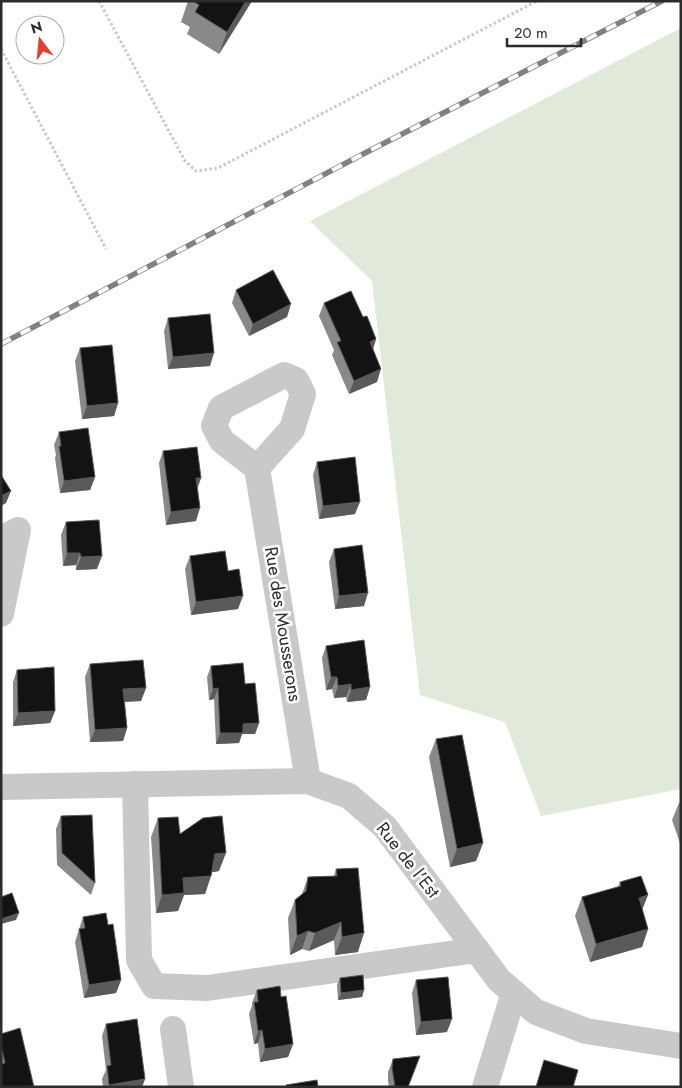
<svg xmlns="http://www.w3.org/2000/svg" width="682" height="1088" viewBox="0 0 682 1088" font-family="Jost,sans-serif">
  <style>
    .green { fill: #e0e9da }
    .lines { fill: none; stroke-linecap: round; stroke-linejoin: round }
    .path { stroke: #c9c9c9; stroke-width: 3; stroke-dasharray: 2.5 2.5; stroke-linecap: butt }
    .minor { stroke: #c9c9c9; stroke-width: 26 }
    .rail-casing { stroke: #818181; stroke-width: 5.5 }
    .rail { stroke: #fff; stroke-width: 4; stroke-dasharray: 11; stroke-linecap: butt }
    .wall { fill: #898989 }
    .shaded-wall { fill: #5a5a5a }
    .building { fill: #131313; stroke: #5a5a5a }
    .labels { text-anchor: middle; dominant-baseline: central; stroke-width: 5; stroke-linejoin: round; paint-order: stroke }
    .street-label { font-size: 18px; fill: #2c2c2c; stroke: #fff }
  </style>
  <rect width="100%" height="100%" fill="#fff"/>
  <path class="green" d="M681,28v761l-140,27 -36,-94 -85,-27 -48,-414 -62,-60z"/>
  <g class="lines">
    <g class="path">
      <path d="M99,1l86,160 11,10 22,-3 319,-167"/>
      <path d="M1,49l105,200"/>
    </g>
    <g class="minor">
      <path d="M257,468l35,-39 11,-35 -7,-14 -12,-5 -63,33 -7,18 8,15 35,27 51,313"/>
      <path d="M1,539l17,-9 -17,84"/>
      <path d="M135,784l4,176 15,26 53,2 270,-38"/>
      <path d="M1,787l307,-6 41,15 36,31 114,153 37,32 50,19 95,15"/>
      <path d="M173,1029l8,58"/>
      <path d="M485,1087l29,-94"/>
    </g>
    <g class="rail-casing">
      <path id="rail" d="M1,344l364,-191 297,-152"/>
    </g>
    <use href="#rail" class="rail"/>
  </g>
  <g class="wall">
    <path d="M188,1h64l-33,53 -32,-20 3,-7 -9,-5z"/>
    <path d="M236,290l51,27 -38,19 -17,-33z"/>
    <path d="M324,303l39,14 13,22 -3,10 4,33 -28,12 -17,-39 2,-5 -15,-34z"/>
    <path d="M168,318l42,48 -42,3 -4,-38z"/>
    <path d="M80,348l38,55 -4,13 -32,3 -7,-58z"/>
    <path d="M59,432l36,45 -5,13 -30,3 -5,-35 1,-3 -2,-10z"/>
    <path d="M163,451l38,27 -3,9 -2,34 -30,4 -7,-62z"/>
    <path d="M317,462l38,52 -36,5 -6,-44z"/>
    <path d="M66,522l31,47 -21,1v-5l-13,1 -2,-31z"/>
    <path d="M334,549l30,57 -29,3 -6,-47z"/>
    <path d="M190,556l38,15 10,38 -47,6 -6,-46z"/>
    <path d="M326,646l44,41 -4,13 -19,2 -1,-5 -12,1 -2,-9 -6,1 -4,-32z"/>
    <path d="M90,664l56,24 -5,13 -16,1 2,26 -4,13 -33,1 -5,-65z"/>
    <path d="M211,666l34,18 14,39 -4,11h-13l-3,9 -23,1 -2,-45 -5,1 -2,-23z"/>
    <path d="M17,670l38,41 -5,12 -37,3v-44z"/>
    <path d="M436,739l47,104 -7,18 -26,6 -21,-110z"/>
    <path d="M679,803h2v43l-9,-26z"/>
    <path d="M61,816l34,67 -4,12 -34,-30 -1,-36z"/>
    <path d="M158,818l22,16 39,37 -7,1 -7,22 -21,1 -6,16 -22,2 -5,-76z"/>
    <path d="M336,869l22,83 -23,3 -1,-15 -25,11 -7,-2 -12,6 -2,-37 7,-18 7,-6 6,-17 26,-1z"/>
    <path d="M620,882l22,27 6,20 -6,18 -52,15 -15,-46 7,-19 36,-10z"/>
    <path d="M83,917l25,8 13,55 -5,13 -32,5 -9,-56z"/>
    <path d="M340,978l24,12 -2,7 -24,3 -1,-15z"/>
    <path d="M416,980l31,52 -31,3 -4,-42z"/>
    <path d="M257,990l24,7 12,47 -5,13 -28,5 -2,-19 -4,1 -5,-30 3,-8v-3z"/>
    <path d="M106,1024l39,55 -3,8h-39l-1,-8 4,-9 -4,-34z"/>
    <path d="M1,1034l33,53h-33z"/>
    <path d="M393,1059l15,28h-19l-1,-6v-9z"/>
  </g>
  <g class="shaded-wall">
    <path d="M246,1h6l-33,53 8,-22z"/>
    <path d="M291,304l-4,13 -38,19 4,-12z"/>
    <path d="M376,339l-4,13 -2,-10z"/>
    <path d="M214,353l-4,13 -42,3 5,-12z"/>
    <path d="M381,369l-4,13 -28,12 5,-13z"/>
    <path d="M118,403l-4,13 -32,3 5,-13z"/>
    <path d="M95,477l-5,13 -30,3 4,-12z"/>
    <path d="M196,478h5l-5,13z"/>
    <path d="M11,491l-5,12 -5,3v-10z"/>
    <path d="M360,502l-5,12 -36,5 4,-13z"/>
    <path d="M200,508l-4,13 -30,4 5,-13z"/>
    <path d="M67,553h13l-4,12 -13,1z"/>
    <path d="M102,556l-5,13 -21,1 5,-13z"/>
    <path d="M368,593l-4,13 -29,3 4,-13z"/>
    <path d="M243,596l-5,13 -47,6 5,-13z"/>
    <path d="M331,677h6l-5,12 -6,1z"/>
    <path d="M351,684l-5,13 -12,1 4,-12z"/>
    <path d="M370,687l-4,13 -19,2 4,-12z"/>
    <path d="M146,688l-5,13 -22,1 4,-13z"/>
    <path d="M218,688l-4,11 -5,1 4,-11z"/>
    <path d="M55,711l-5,12 -37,3 5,-13z"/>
    <path d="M259,723l-4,11h-13l-3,9 -23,1 4,-11 23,-9z"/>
    <path d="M127,728l-4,13 -33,1 5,-12z"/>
    <path d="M483,843l-7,18 -26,6 7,-18z"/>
    <path d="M226,853l-7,18 -11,2 7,-19z"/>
    <path d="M211,876l-6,18 -21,1 -6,16 -22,2 6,-18 21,-17z"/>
    <path d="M648,895l-7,18 -2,-15z"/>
    <path d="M19,913l-3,7 -15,4v-5z"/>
    <path d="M341,922l-7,18 -25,11 6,-18z"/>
    <path d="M648,929l-6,18 -52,15 6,-18z"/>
    <path d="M308,931l-6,18 -12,6 7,-19z"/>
    <path d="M364,933l-6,19 -23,3 7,-18z"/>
    <path d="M121,980l-5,13 -32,5 5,-13z"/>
    <path d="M364,990l-2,7 -24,3 3,-7z"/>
    <path d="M452,1019l-5,13 -31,3 5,-13z"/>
    <path d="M262,1030l-4,13 -4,1 4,-13z"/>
    <path d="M293,1044l-5,13 -28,5 5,-13z"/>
    <path d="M145,1079l-3,8h-33v-2z"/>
  </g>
  <g class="building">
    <path d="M193,1h53l-19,31 -32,-20 4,-7z"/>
    <path d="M273,270l18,34 -38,20 -17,-34z"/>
    <path d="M351,291l12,26 4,-1 9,23 -6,3 11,27 -27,12 -17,-39 4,-1 -17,-38z"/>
    <path d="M210,314l4,39 -41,4 -5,-39z"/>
    <path d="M112,345l6,58 -31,3 -7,-58z"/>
    <path d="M88,428l7,49 -31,4 -5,-35h2l-2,-14z"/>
    <path d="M197,447l4,31h-5l4,30 -29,4 -8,-61z"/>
    <path d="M355,457l5,45 -37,4 -6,-44z"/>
    <path d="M1,475l10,16 -10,5z"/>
    <path d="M99,520l3,36 -21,1 -1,-4h-13l-1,-31z"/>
    <path d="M362,545l6,48 -29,3 -5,-47z"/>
    <path d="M225,551l3,20 11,-2 4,27 -47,6 -6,-46z"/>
    <path d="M364,640l6,47 -19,3v-6l-13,2 -1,-9h-6l-5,-31z"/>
    <path d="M143,660l3,28 -23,1 4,39 -32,2 -5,-66z"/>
    <path d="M243,663l2,21 10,-1 4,40 -16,1v9h-23l-2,-45 -5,1 -2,-23z"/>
    <path d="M54,667l1,44 -37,2 -1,-43z"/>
    <path d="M462,735l21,108 -26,6 -21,-110z"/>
    <path d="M92,815l3,68 -33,-30 -1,-37z"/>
    <path d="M222,816l4,37 -11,1 -4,22 -28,2 1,15 -22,2 -4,-77 20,-1 2,17 23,-16z"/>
    <path d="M358,868l6,65 -22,4 -1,-15 -26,11 -7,-2 -11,5 -2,-36 11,-9 2,-14 29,-1 -1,-7z"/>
    <path d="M641,876l7,19 -9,3 9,31 -52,15 -14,-47 39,-11 -1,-4z"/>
    <path d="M12,893l7,20 -18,6v-22z"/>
    <path d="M106,913l2,12 5,-1 8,56 -32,5 -10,-56 6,-1 -2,-11z"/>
    <path d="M363,975l1,15 -23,3 -1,-15z"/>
    <path d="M448,977l4,42 -31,3 -5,-42z"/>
    <path d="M280,986l1,11 5,-1 7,48 -28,5 -3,-19 -4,1 -4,-29h4l-1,-12z"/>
    <path d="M137,1019l8,60 -36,6 -2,-19 4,-1 -5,-41z"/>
    <path d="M20,1028l14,59h-33v-23l4,-1 -4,-18v-11z"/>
    <path d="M420,1056l-12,31h-13l-3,-19 1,-9z"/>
    <path d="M544,1060l34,10 -5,17h-37z"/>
    <path d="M317,1080l1,7h-31l-1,-2z"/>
  </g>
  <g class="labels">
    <g class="street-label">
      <text transform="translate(283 624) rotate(81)">Rue des Mousserons</text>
      <text transform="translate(408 860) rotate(52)">Rue de l'Est</text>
    </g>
  </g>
  <rect width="682" height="1088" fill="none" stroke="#2c2c2c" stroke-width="5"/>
  <g transform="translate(40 40) rotate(344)"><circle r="24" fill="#ffffff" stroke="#ababab"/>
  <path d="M0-4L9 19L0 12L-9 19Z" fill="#de4133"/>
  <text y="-8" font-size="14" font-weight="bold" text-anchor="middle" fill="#2c2c2c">N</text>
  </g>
  <path d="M507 38v8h74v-8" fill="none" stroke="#2c2c2c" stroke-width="2.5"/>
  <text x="514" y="38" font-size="15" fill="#2c2c2c" stroke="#ffffff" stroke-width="4" paint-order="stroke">20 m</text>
</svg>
